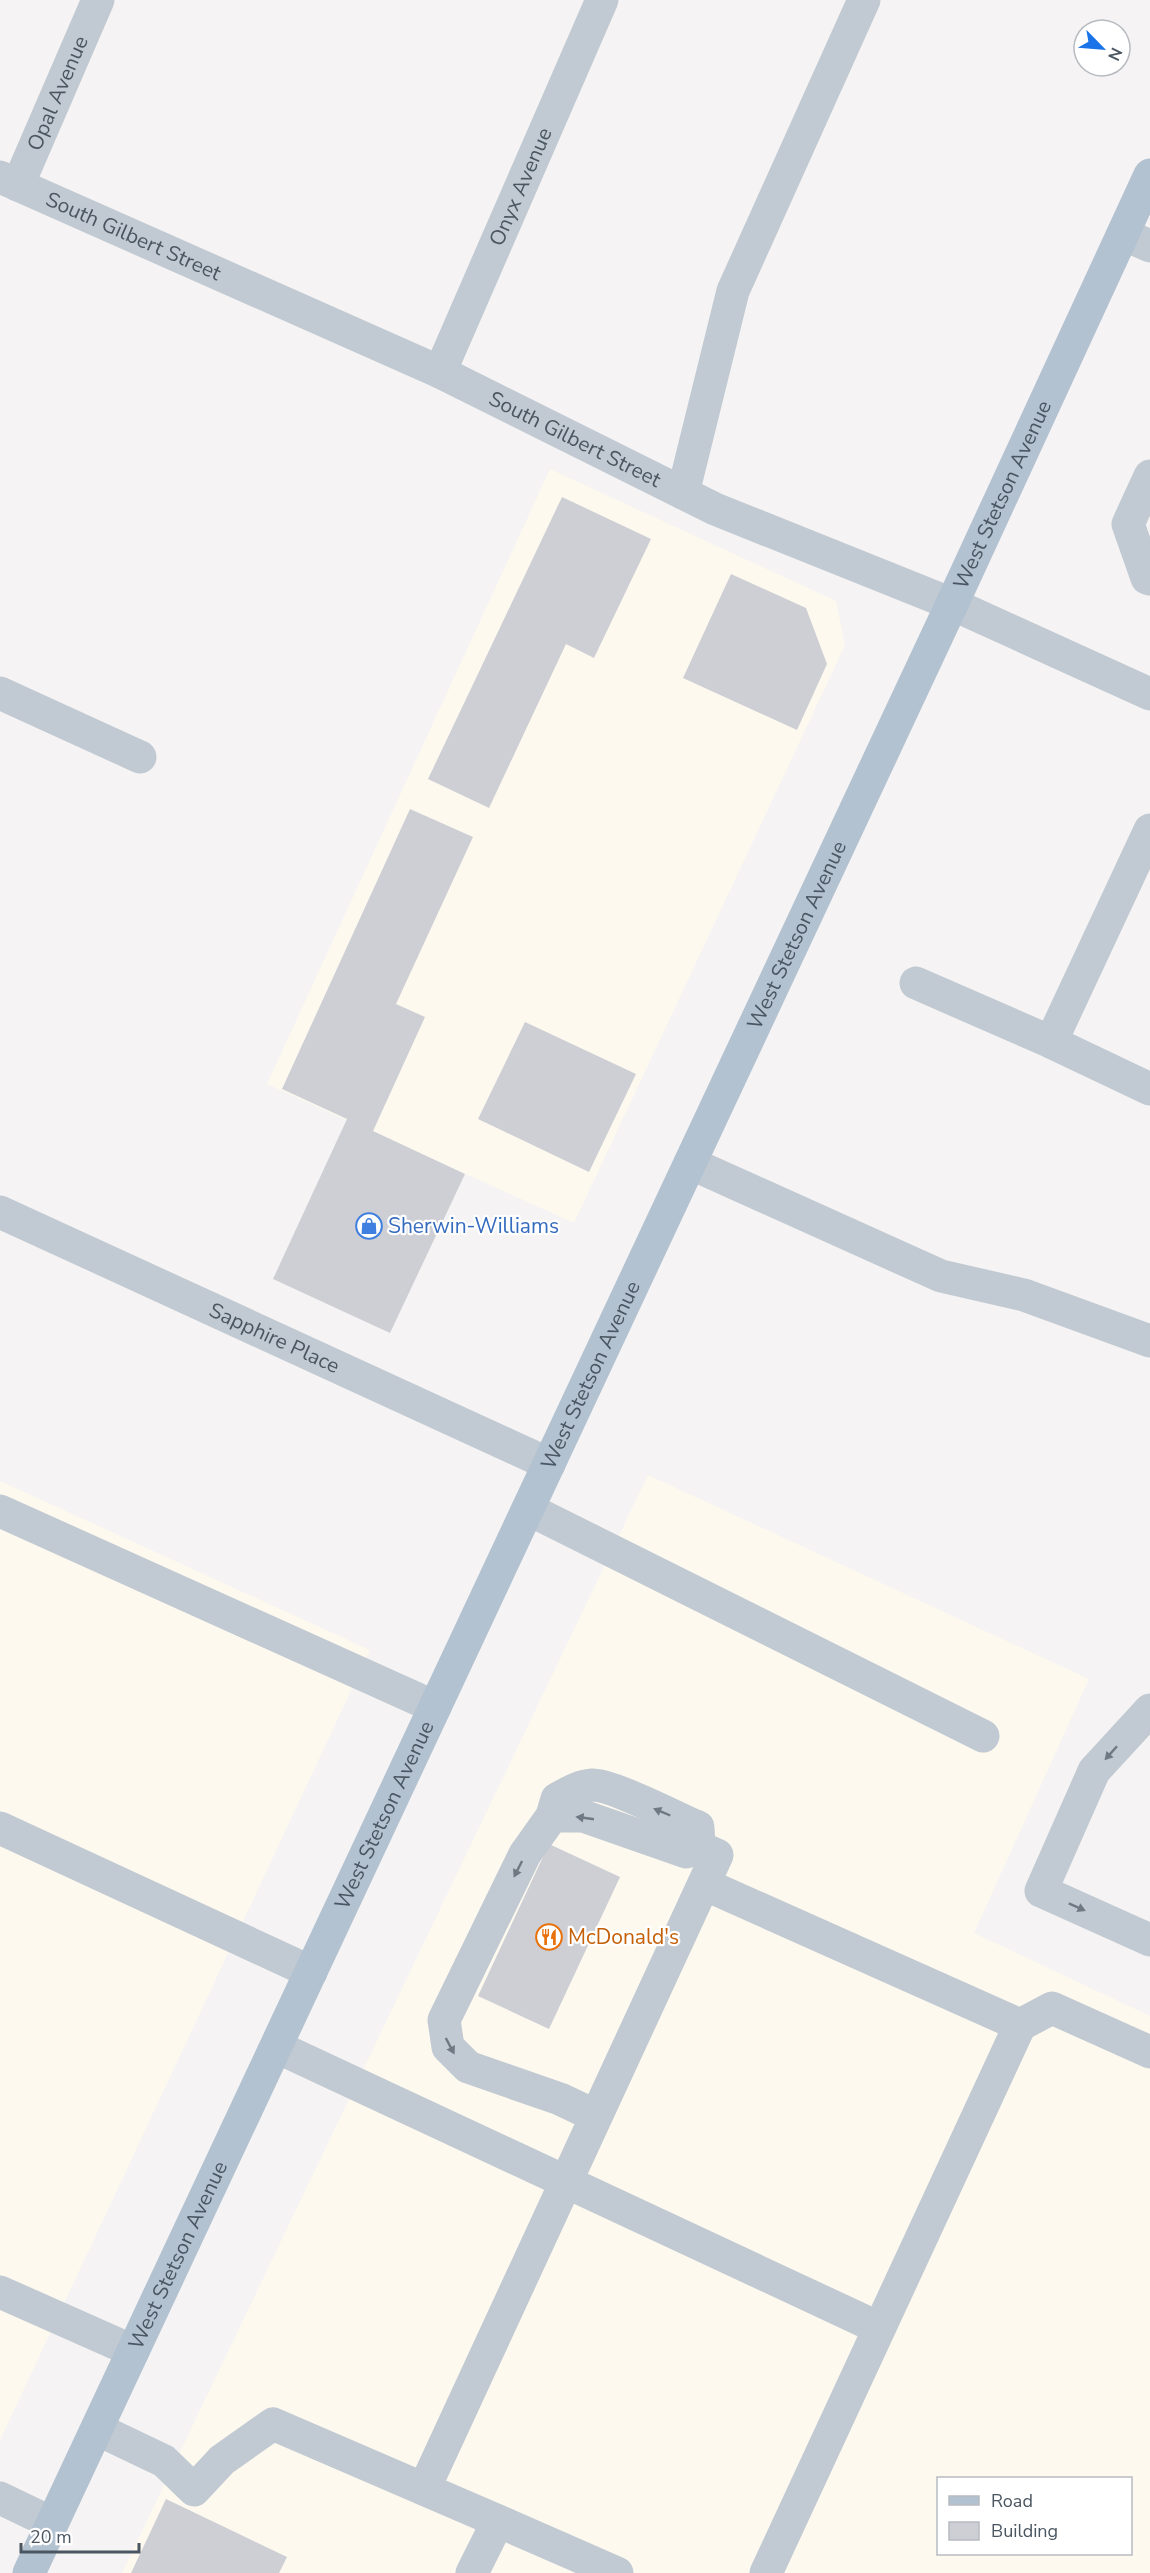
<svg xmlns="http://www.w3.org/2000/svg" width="1150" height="2573" viewBox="0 0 1150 2573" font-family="'Nunito Sans',sans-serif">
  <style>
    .commercial { fill: #fdf9ef; fill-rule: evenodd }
    .building { fill: #cdcfd5 }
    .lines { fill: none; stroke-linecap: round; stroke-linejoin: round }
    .minor { stroke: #c1cad2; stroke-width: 33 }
    .major { stroke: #b3c2d1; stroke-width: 33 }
    .oneway { fill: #6e7983 }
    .labels { text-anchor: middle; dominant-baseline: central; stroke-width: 4.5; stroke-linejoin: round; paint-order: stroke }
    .street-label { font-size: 21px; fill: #4a5661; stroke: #fff }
    .shop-label { font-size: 21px; fill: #366cbe; stroke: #fff; text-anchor: start }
    .food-label { font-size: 21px; fill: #c56008; stroke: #fff; text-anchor: start }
  </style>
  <rect width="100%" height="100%" fill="#f5f3f3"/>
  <g class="commercial">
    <path d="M550,469l286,132 9,44 -271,578 -307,-139z"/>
    <path d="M648,1475l441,204 -115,254 176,83v557h-1028zM938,2478h192v76h-192z"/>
    <path d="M0,1481l370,169 -370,790z"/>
  </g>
  <g class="building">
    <path d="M562,497l89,42 -57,119 -28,-14 -77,164 -61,-29z"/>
    <path d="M731,574l75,34 21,56 -30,66 -114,-52z"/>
    <path d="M410,809l63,28 -77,167 29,13 -52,114 92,43 -75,159 -117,-54 74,-160 -65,-30z"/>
    <path d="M525,1022l111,52 -47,98 -111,-53z"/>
    <path d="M549,1844l71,33 -71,152 -71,-33z"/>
    <path d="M166,2499l121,58 -8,16h-148z"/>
  </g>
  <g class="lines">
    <g class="minor">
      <path id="s1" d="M0,177l440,195 275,137 237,95 198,90"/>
      <path id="s2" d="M18,185l80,-185"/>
      <path d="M1123,234l27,12"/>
      <path id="s3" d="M440,372l162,-372"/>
      <path d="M1150,476l-22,48 19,54 3,1"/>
      <path d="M683,493l50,-202 131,-291"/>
      <path d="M0,693l140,64"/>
      <path d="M916,983l135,59 99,-212"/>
      <path d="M1051,1042l99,47"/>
      <path d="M690,1163l251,113 83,19 126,46"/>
      <path id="s4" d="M0,1212l549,252"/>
      <path d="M528,1509l455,227"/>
      <path d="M0,1511l435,196"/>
      <path d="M1150,1710l-56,61 -53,120 109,49"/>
      <path d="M0,1828l311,144"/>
      <path d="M704,1884l316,141 -254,548"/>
      <path d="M1020,2025l32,-17 98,44"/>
      <path d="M277,2047l602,281"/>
      <path d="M596,2116l-36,-17 -92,-32 -20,-20 -4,-27 81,-166 27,-38 5,-17c11,-6 22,-13 35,-14 19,-1 84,33 106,42l1,20"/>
      <path d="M0,2292l133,59"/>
      <path d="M97,2429l67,32 30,29 28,-30 51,-36 225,97"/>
      <path d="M424,2489l293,-634 -18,-8 -13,5 -103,-36h-31"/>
      <path d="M0,2498l52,25"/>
      <path d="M472,2573l26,-52 119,52"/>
    </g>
    <path class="major" id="s5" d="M29,2573l923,-1969 198,-429"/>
  </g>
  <defs><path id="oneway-solid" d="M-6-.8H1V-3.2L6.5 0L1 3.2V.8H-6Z" transform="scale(1.5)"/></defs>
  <g class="oneway">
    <use href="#oneway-solid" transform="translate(1111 1753) rotate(132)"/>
    <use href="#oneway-solid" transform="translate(662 1812) rotate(-157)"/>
    <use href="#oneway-solid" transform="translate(585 1818) rotate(-172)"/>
    <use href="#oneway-solid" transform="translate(518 1869) rotate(117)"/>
    <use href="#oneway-solid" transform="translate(1077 1907) rotate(24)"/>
    <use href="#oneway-solid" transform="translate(450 2046) rotate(62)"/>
  </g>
  <defs>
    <g id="shop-ring" transform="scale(1.35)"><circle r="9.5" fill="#fff" stroke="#3f7fe0" stroke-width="1.5"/><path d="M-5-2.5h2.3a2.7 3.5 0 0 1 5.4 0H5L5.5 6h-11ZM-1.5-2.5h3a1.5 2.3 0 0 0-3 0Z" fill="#3f7fe0"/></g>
    <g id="restaurant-ring" transform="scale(1.35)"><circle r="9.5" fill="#fff" stroke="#e8710a" stroke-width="1.5"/><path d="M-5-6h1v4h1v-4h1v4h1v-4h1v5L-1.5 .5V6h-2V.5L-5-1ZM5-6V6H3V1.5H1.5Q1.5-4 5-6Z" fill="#e8710a"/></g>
  </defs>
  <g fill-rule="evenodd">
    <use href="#shop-ring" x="369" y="1226"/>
    <use href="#restaurant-ring" x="549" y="1937"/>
  </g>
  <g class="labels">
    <g class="street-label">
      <text stroke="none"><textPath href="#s2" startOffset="100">Opal Avenue</textPath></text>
      <text stroke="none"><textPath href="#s3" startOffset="202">Onyx Avenue</textPath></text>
      <text stroke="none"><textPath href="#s1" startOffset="146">South Gilbert Street</textPath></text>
      <text stroke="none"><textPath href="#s1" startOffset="632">South Gilbert Street</textPath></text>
      <text stroke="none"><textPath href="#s5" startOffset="2295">West Stetson Avenue</textPath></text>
      <text stroke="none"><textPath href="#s5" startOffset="1809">West Stetson Avenue</textPath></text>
      <text stroke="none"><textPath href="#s4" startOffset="302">Sapphire Place</textPath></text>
      <text stroke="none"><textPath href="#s5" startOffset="1323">West Stetson Avenue</textPath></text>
      <text stroke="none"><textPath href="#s5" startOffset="837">West Stetson Avenue</textPath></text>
      <text stroke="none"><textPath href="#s5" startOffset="351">West Stetson Avenue</textPath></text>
    </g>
    <g class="shop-label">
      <text x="388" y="1226">Sherwin-Williams</text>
    </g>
    <g class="food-label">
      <text x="568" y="1937">McDonald's</text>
    </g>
  </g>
  <rect x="937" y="2477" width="195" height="78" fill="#ffffff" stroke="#b7bbc0" stroke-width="1.5"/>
  <rect x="949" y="2496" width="30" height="9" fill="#b3c2d1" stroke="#b7bbc0" stroke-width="1.5"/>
  <text x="991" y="2507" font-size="18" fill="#4a5661">Road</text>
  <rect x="949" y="2522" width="30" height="18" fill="#cdcfd5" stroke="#b7bbc0" stroke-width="1.5"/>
  <text x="991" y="2537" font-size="18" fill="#4a5661">Building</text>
  <g transform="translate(1102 48) rotate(115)"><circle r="28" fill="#ffffff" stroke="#b7bbc0" stroke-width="1.5"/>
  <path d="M0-4.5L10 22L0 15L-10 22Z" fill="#1a73e8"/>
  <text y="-9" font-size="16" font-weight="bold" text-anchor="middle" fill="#4a5661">N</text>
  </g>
  <path d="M21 2543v9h118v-9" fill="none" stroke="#4a5661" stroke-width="3"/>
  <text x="30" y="2543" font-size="18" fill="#4a5661" stroke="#ffffff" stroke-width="4.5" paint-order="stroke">20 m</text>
</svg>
